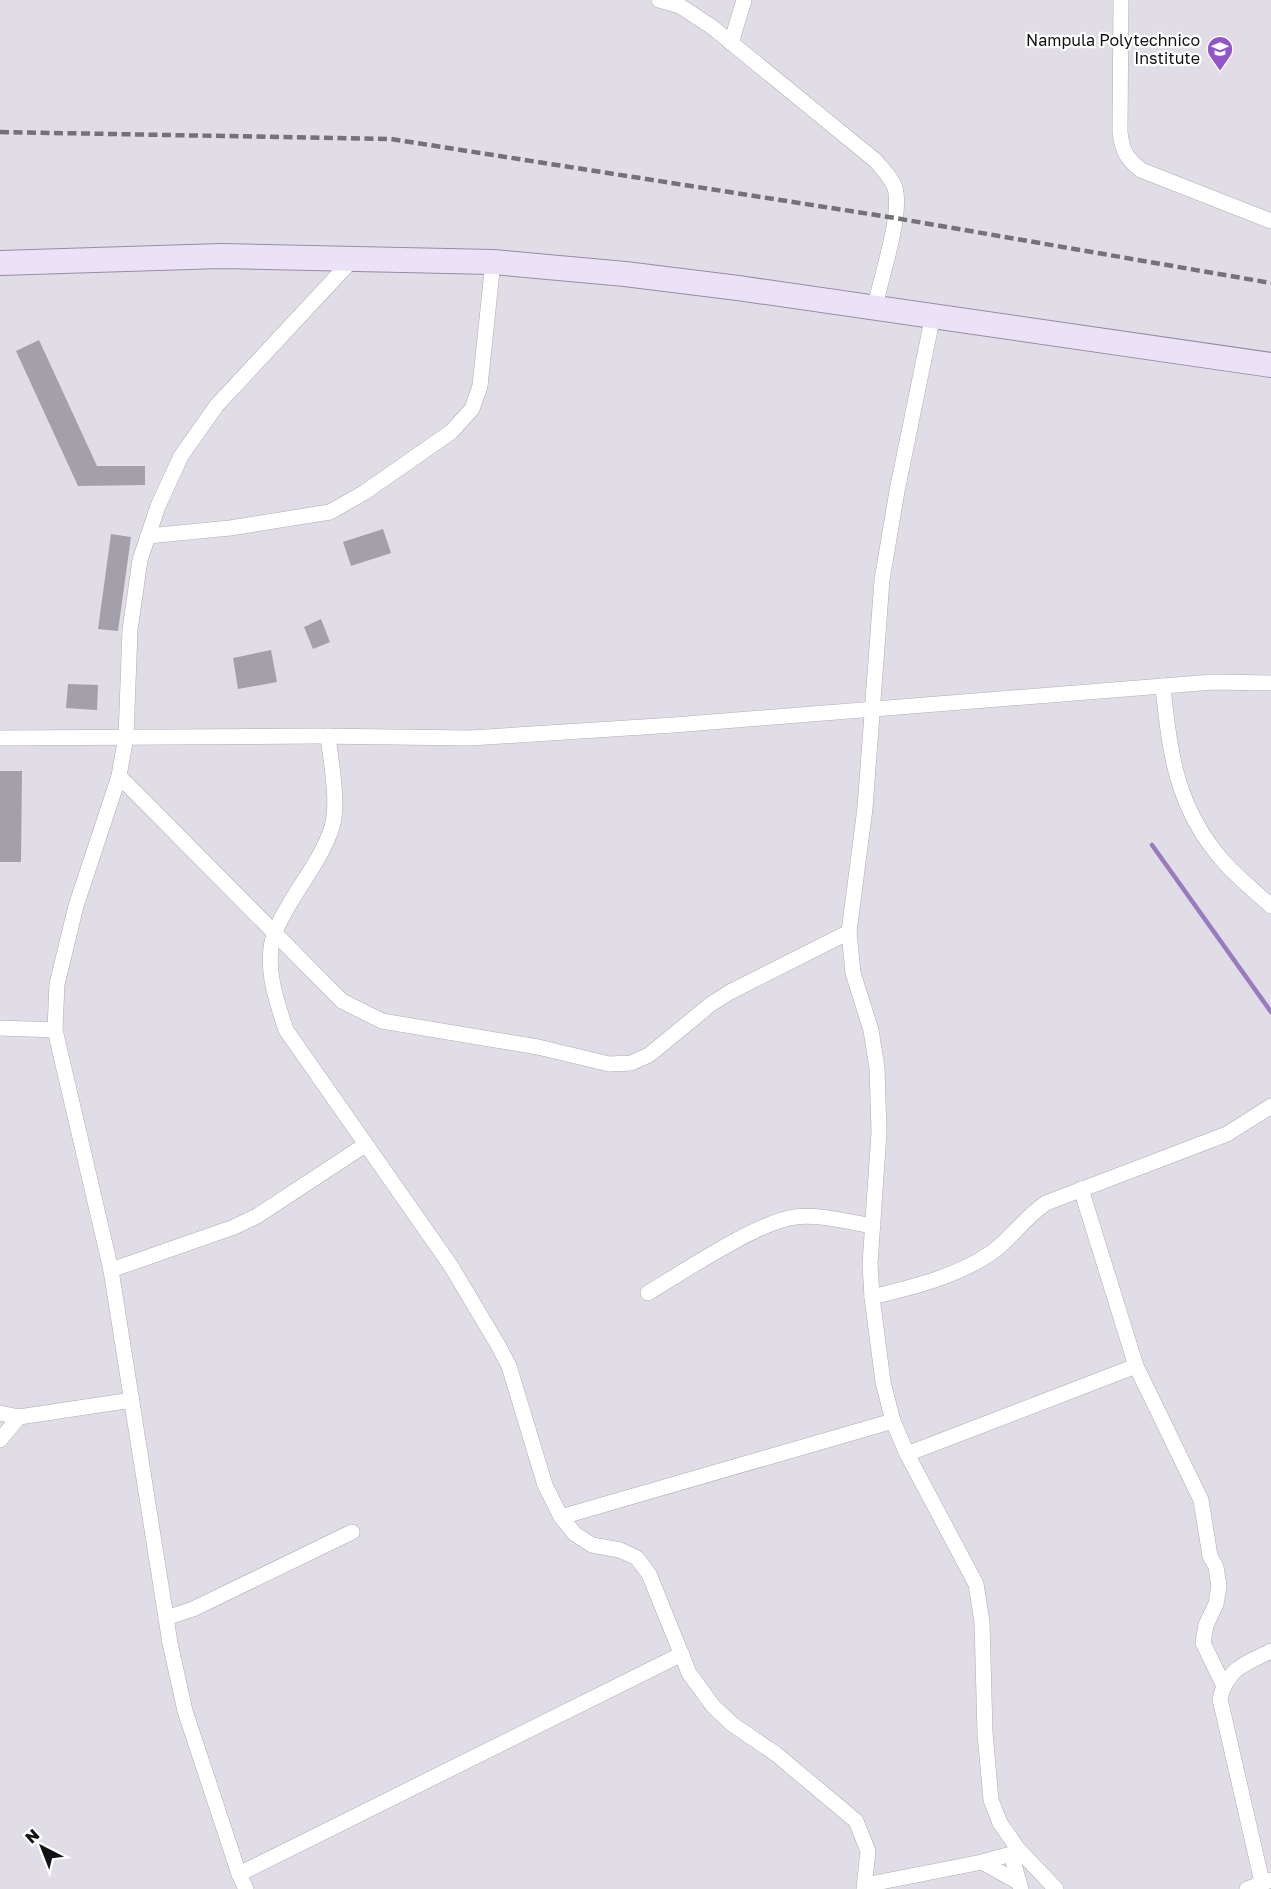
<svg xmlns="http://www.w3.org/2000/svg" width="1271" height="1889" viewBox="0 0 1271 1889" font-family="'Golos Text',sans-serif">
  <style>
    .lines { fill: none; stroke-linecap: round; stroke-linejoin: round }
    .stream { stroke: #9b7bc0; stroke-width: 4.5 }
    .building { fill: #a4a0a9 }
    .minor-casing { stroke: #afacb4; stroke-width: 16 }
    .primary-casing { stroke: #978ca6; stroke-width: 26 }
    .minor { stroke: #fff; stroke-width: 15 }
    .primary { stroke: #ece2f8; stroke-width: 24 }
    .rail { stroke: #747177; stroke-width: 4.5; stroke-dasharray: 9 4.5; stroke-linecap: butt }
    .labels { text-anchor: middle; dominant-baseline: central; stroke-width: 4.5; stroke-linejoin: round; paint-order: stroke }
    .poi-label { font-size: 16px; fill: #121114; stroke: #fff; text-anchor: end }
  </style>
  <rect width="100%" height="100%" fill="#e1dde6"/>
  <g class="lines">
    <path class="stream" d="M1152,845l119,167"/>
  </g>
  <g class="building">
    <path d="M39,340l58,126h48v19l-67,1 -62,-135z"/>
    <path d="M383,529l8,24 -40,13 -8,-24z"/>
    <path d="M111,534l20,3 -13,94 -20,-2z"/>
    <path d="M321,619l9,23 -17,7 -9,-22z"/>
    <path d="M271,650l6,32 -39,7 -5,-31z"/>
    <path d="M68,684l30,1 -1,25 -31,-2z"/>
    <path d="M0,771h22l-1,91h-21z"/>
  </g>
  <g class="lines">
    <g class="minor-casing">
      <g id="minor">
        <path d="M659,0l21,6 32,21 164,134c7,9 19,20 20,32 4,29 -15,84 -21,114"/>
        <path d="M1121,0l-1,132c2,19 7,27 21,38l130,51"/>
        <path d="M731,43l13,-43"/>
        <path d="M933,315l-36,176 -15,89 -17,228 -16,124 4,41 18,57 6,38 2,64 -9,132 2,33 11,85 10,39 14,33 69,130 6,38 3,111 6,67 9,23 18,26 38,40"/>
        <path d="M148,536l82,-8 100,-16 35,-20 86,-60 21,-23 8,-23 13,-124"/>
        <path d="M1163,686c6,66 14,124 61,176 14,16 31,29 47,44"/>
        <path d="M328,736c3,26 11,67 4,91 -12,38 -42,68 -57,105 -12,31 1,68 11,98l165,236 47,79 11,21 36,119 16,32 14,17 17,11 28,5 17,8 12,16 40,99 24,33 19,18 44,30 80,67 12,30 -4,38"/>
        <path d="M0,738l316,-2 155,2 203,-13 539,-43 58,1"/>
        <path d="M119,776l223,225 40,20 156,26 71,17 22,-1 18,-8 62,-51 19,-12 119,-60"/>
        <path d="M0,1028l55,2"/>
        <path d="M1081,1189l55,177 65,134 9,56 6,11 3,19 -3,18 -10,21 -3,18 20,41"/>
        <path d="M111,1270l123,-43 23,-11 108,-71"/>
        <path d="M648,1293c35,-21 109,-71 147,-76 25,-3 54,5 78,9"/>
        <path d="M872,1297c40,-10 84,-20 119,-44 21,-15 34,-36 55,-50l181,-69 44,-28"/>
        <path d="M0,1413l19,4 113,-17"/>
        <path d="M0,1440l19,-23"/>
        <path d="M907,1454l229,-88"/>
        <path d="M561,1517l332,-96"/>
        <path d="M166,1618l27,-9 159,-77"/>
        <path d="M1018,1849l-5,12 8,28"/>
        <path d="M982,1862l36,20"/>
        <path d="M239,1874l443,-220"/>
        <path d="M1262,1882l-42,-183c7,-31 25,-35 51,-48"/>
        <path d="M865,1885l117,-23 33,-9"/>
        <path d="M246,1889l-7,-15 -54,-163 -15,-68 -59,-373 -56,-240 2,-46 19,-78 43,-130 7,-39 4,-107 10,-70 18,-54 23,-50 36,-51 136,-146"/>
        <path d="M1247,1889l24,-9"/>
      </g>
    </g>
    <g class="primary-casing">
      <path id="primary" d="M0,263l221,-7 272,6 132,12 113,14 533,77"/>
    </g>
    <use href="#minor" class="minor"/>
    <use href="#primary" class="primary"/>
    <path class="rail" d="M0,132l391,7 504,79 376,65"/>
  </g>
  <defs>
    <g id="university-pin" transform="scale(1.35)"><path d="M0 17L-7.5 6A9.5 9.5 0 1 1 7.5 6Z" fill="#9254cb" stroke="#fff"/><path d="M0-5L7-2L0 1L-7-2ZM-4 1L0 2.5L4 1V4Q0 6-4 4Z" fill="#fff"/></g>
  </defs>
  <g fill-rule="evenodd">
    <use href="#university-pin" x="1220" y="49"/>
  </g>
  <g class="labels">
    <g class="poi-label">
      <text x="1200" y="40">Nampula Polytechnico<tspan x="1200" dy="18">Institute</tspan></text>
    </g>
  </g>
  <g transform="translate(42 1847) rotate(318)" stroke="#ffffff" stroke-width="4.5" paint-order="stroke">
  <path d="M0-4.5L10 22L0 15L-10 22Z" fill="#121114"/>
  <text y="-9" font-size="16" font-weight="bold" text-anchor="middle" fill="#121114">N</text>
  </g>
</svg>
